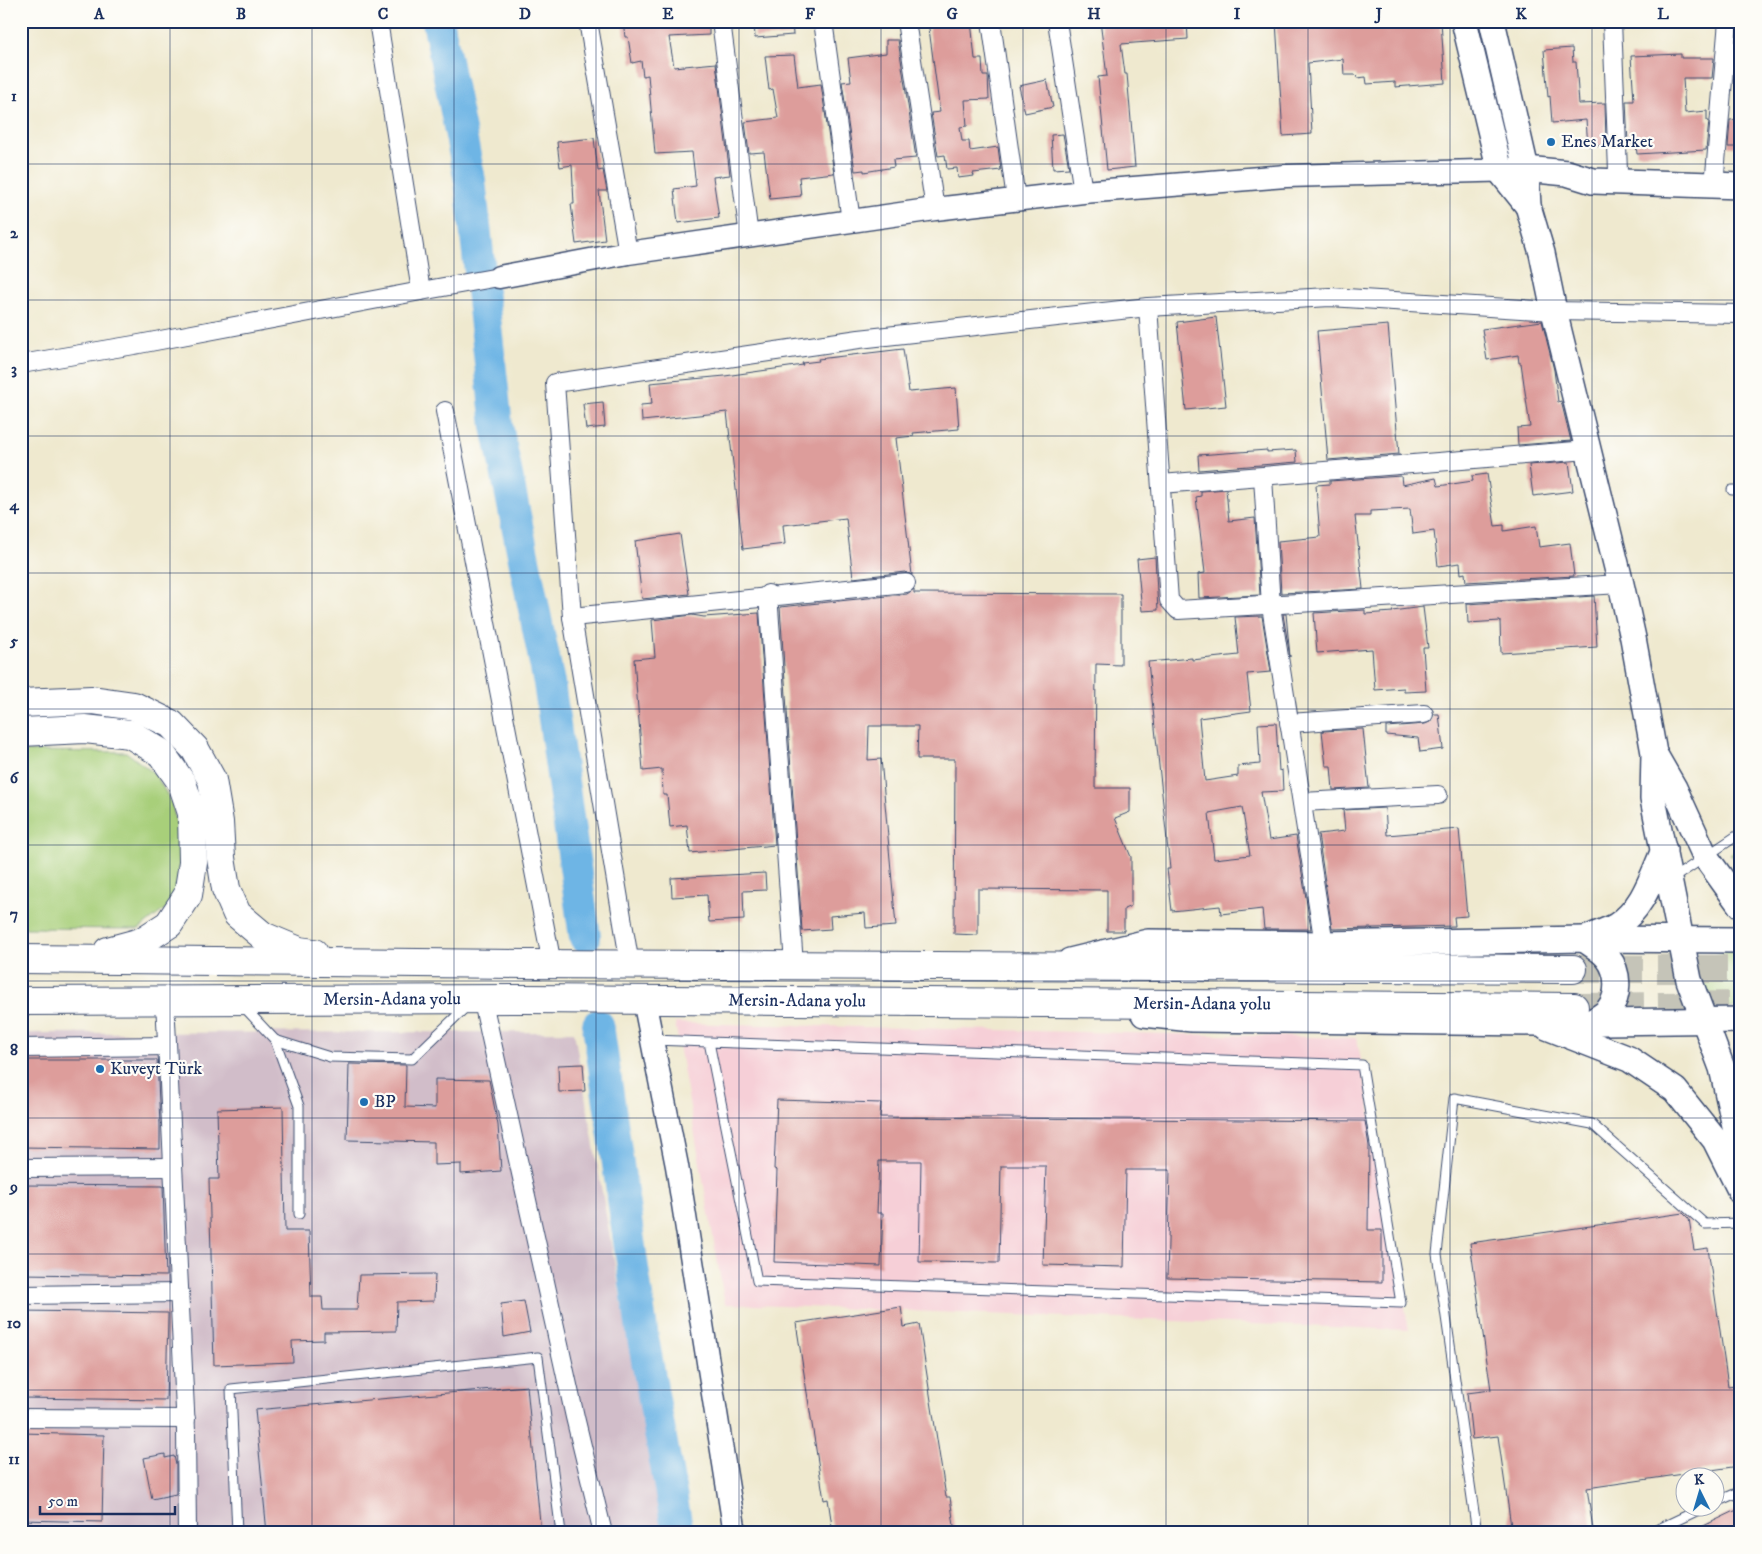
<svg xmlns="http://www.w3.org/2000/svg" width="1762" height="1554" viewBox="0 0 1762 1554" font-family="'IM FELL DW Pica',serif">
  <style>
    .built { fill: #f6cfd7 }
    .industrial { fill: #d1bdc9 }
    .green { fill: #a8cf7a; stroke: #627f6c }
    .lines { fill: none; stroke-linecap: round; stroke-linejoin: round }
    .river { stroke: #6eb5e5; stroke-width: 32 }
    .building { fill: #dd9d9b; fill-rule: evenodd }
    .trunk-tunnel { stroke: #c5c4b8; stroke-width: 28; stroke-dasharray: 28 14; stroke-linecap: butt }
    .service-casing { stroke: #3b4b6f; stroke-width: 11 }
    .minor-casing { stroke: #3b4b6f; stroke-width: 20 }
    .tertiary-casing { stroke: #3b4b6f; stroke-width: 25 }
    .secondary-casing { stroke: #3b4b6f; stroke-width: 28 }
    .trunk-casing { stroke: #3b4b6f; stroke-width: 30 }
    .service { stroke: #fff; stroke-width: 9 }
    .minor { stroke: #fff; stroke-width: 18 }
    .tertiary { stroke: #fff; stroke-width: 22 }
    .secondary { stroke: #fff; stroke-width: 25 }
    .trunk { stroke: #fff; stroke-width: 28 }
    .grid { fill: none; stroke: #1b2f5e; stroke-width: 1; stroke-opacity: 0.55 }
    .poi-dot { fill: #1f6fb2; stroke: #fdfcf7; stroke-width: 2 }
    .labels { text-anchor: middle; dominant-baseline: central; stroke-width: 4.5; stroke-linejoin: round; paint-order: stroke }
    .poi-label { font-size: 18px; fill: #1b2f5e; stroke: #fdfcf7; text-anchor: start }
    .street-label { font-size: 18px; fill: #1b2f5e; stroke: #fdfcf7 }
    .neatline { fill: none; stroke: #1b2f5e; stroke-width: 2 }
    .grid-label { font-size: 16px; text-anchor: middle; font-weight: bold; fill: #1b2f5e }
  </style>
  <rect width="100%" height="100%" fill="#fdfcf7"/>
  <filter id="ink" filterUnits="userSpaceOnUse"><feTurbulence type="fractalNoise" baseFrequency=".02" numOctaves="2"/><feDisplacementMap in="SourceGraphic" scale="10" xChannelSelector="R" yChannelSelector="G"/><feConvolveMatrix kernelMatrix="1 2 1 2 8 2 1 2 1" color-interpolation-filters="sRGB"/></filter>
  <filter id="wash" filterUnits="userSpaceOnUse"><feTurbulence type="fractalNoise" baseFrequency=".0096" numOctaves="4" result="noise"/><feDisplacementMap in="SourceGraphic" scale="20" xChannelSelector="R" yChannelSelector="G"/><feGaussianBlur stdDeviation="1.12" result="paint"/><feColorMatrix in="noise" values="0 0 0 0 0 0 0 0 0 0 0 0 0 0 0 0 0 1.4 0 .05"/><feComposite in="paint" operator="in"/></filter>
  <g filter="url(#wash)">
    <rect width="100%" height="100%" fill="#efe9cf"/>
    <path class="built" d="M675,1023l682,15 52,292 -684,-26z"/>
    <path class="industrial" d="M574,1032l88,501h-641v-500z"/>
    <g class="green">
      <path d="M21,751l105,1 29,22 17,29 10,51 -9,49 -34,26 -118,-1z"/>
      <path d="M1741,844v21l-11,-11z"/>
      <path d="M1727,950l14,1v56c-42,6 -53,-43 -14,-57z"/>
    </g>
    <g class="lines">
      <g class="river">
        <path d="M438,21l32,160 27,245 52,257 36,254"/>
        <path d="M598,1025l45,313 35,195"/>
      </g>
    </g>
    <g id="blocks">
      <g class="building">
        <path d="M623,21h39l1,5 26,-5h20v14l-40,2 5,30 42,-4 14,112 -17,2 6,41 -41,5 -4,-34 22,-3 -4,-34 -37,2 -7,-79 -5,1 -2,-15 -9,2 -4,-26h-3z"/>
        <path d="M754,21h38l1,14 -38,3z"/>
        <path d="M928,21h43l4,38h7l1,17h5l1,23 -24,1 2,26 -7,1 2,14h7l1,10 28,-4 3,23 -28,3 1,3 -16,2 -1,-10 -10,1 -2,-14 -7,1 -7,-43 9,-1z"/>
        <path d="M1100,21h87l1,18 -67,5 4,30h2l8,93 -28,3 -9,-93 9,-1z"/>
        <path d="M1276,21h165l4,62 -50,4v-5l-28,2 -1,-7 -9,1 -1,-3h-12l-1,-16 -35,4 4,71 -29,2z"/>
        <path d="M886,40h12l18,118 -23,2 1,7 -30,5v-2l-9,1 -13,-89 9,-1 -3,-23 38,-5z"/>
        <path d="M1572,48l1,14h3l3,42 26,-1 1,42 -18,1 -2,-26 -34,3 -2,-27 -2,1 -4,-47z"/>
        <path d="M1681,54v4h33l-2,20h-29l2,35 22,-2v10h2l-3,29 -69,4 -1,-10h-8l-2,-43h8l-3,-45z"/>
        <path d="M794,55l4,32 23,-3 13,89 -35,4 2,19 -31,3 -6,-47 -15,1 -4,-31 33,-4 -5,-29 -4,1 -4,-34z"/>
        <path d="M1047,80l6,27 -28,6 -6,-27z"/>
        <path d="M1741,119v28h-13l2,-27z"/>
        <path d="M1063,134l6,34 -16,1 -2,-34z"/>
        <path d="M594,138l4,33 5,-1 4,21h-8l6,49 -29,4 -5,-40h3l-2,-39 -12,2 -3,-25z"/>
        <path d="M1216,317l10,89 -40,4 -9,-88z"/>
        <path d="M1542,321l12,49 4,32 3,-1 10,40 -53,4 -1,-17 13,-1 -9,-64h-2l-1,-8 -31,5 -5,-31z"/>
        <path d="M1388,325l11,129 -71,6 -11,-129z"/>
        <path d="M903,349l6,43 47,-4 3,41 -46,4 1,3 -18,2 16,137 -7,-3 -52,6 -7,-60 -63,7 2,19 -42,5 -16,-137 -85,9 -1,-16 11,-1 -2,-21 75,-7 78,-11 -1,-2 17,-2 -1,-2z"/>
        <path d="M603,402l2,25 -19,2 -3,-25z"/>
        <path d="M1267,450v2l29,-2 1,12 -98,8 -1,-15z"/>
        <path d="M1569,462l4,29 -40,5 -4,-31z"/>
        <path d="M1487,474l8,52 9,-1v6l32,-5 3,21 31,-4 4,33 -108,6 -1,-9 -4,1 -1,-11 -22,3 -4,-35 -21,3 -3,-25 -40,2v5h-15l8,73 -82,4 -3,-52 42,-4 -4,-52 14,-1v-3l71,-5 1,9 34,-7 2,8 35,-5 -1,-5z"/>
        <path d="M1226,489l3,32 26,-3 5,77 -61,3 -1,-24 7,-1 -9,-76 5,-1v-5z"/>
        <path d="M680,534l9,60 -47,5 -7,-58z"/>
        <path d="M1155,557l3,53 -16,1 -5,-52z"/>
        <path d="M914,589v4l207,1v71l-25,-1 -1,124h35v24l-15,6 16,39v49l-7,3v22h-17v-41l-129,-1v46l-24,-1 1,-175h-38l1,-33h-49l-1,34 13,-1 15,167 -30,2 -1,-15 -35,3 1,13 -29,2 -22,-324 127,-13z"/>
        <path d="M1594,596l3,51 -96,6 -1,-32 -32,2 -1,-19z"/>
        <path d="M1423,607l5,41h-5l3,43 -22,1v-4l-29,2 -3,-41 -55,4 -3,-40 51,-3v4l28,-2 -1,-1z"/>
        <path d="M759,613l16,232 -85,8 -3,-28 -17,2 -3,-32h-4l-1,-26 -19,2 -9,-112 21,-2 -3,-37 40,-5 12,2z"/>
        <path d="M1283,614h3l4,43z"/>
        <path d="M1262,616l9,56 -24,2 4,37 -52,7 6,63 33,-5v-10l22,-2 -2,-40 18,-1 3,48 3,-1 1,21 -22,1 8,48 27,-4 15,93h-47l-2,-20 -41,5 -1,-8 -48,5 -5,-42h3l-22,-207 44,-4v2l47,-5 -4,-38zM1242,807l8,48 -36,4 -5,-46z"/>
        <path d="M1434,714h5l4,35 -23,3 -2,-14 -32,-3v-8l39,-3 5,-2z"/>
        <path d="M1363,729l6,59 -36,2 -2,-24h-5l-4,-35z"/>
        <path d="M1385,808l2,27 72,-6 8,87 -13,1 1,9 -123,3 -14,-95 27,-3 -2,-21z"/>
        <path d="M765,873l1,17 -23,1 1,29 -35,2 -2,-27 -35,2 -1,-19z"/>
        <path d="M21,1060h136l3,64v25l-139,-2z"/>
        <path d="M349,1064l57,1 -1,42 30,1v-29l54,1 9,45 3,46 -40,3v-10l-27,1v-23l-87,-2z"/>
        <path d="M583,1064l2,27 -26,1 -1,-27z"/>
        <path d="M777,1100l104,3 -1,14 485,4 4,25 -1,84h14v52l-215,-4 3,-108h-44l-2,97 -81,-2 3,-99h-45l-2,97 -80,-1 2,-101h-42l-2,52h6l-2,53 -107,-4 3,-92 -3,-1z"/>
        <path d="M283,1107l2,124h24l2,66h11l1,13h34l2,-35 76,-1 -1,27 -37,1 -1,29 -72,1v8l-32,1 1,21 -79,3 -5,-186h10l-2,-70z"/>
        <path d="M21,1185l142,1 3,90 -145,-2z"/>
        <path d="M1683,1213l6,6 5,31 14,-2 20,138 13,-2v66h-4l2,16 -152,22 6,41 -27,4h-54l-14,-97 -26,3 -5,-46 24,-3 -21,-147z"/>
        <path d="M524,1301l6,31 -26,5 -3,-33z"/>
        <path d="M901,1307l3,20 15,-3 27,173h4l5,36h-122l-5,-34 -4,1 -28,-177z"/>
        <path d="M21,1311l147,2 -2,87 -145,-2z"/>
        <path d="M527,1386l14,147h-274l-12,-123z"/>
        <path d="M21,1433l83,2 -2,87 -81,-2z"/>
        <path d="M165,1454v4l9,-2 2,9v29l-24,5 -8,-41z"/>
        <path d="M1741,1508v25h-52z"/>
      </g>
    </g>
  </g>
  <g filter="url(#ink)">
    <use href="#blocks" fill-opacity="0" stroke="#3b4b6f" stroke-width="1"/>
    <g class="lines">
      <g class="trunk-tunnel">
        <path d="M1573,969h168"/>
        <path d="M1574,1007l167,-2"/>
      </g>
      <g class="service-casing">
        <g id="service">
          <path d="M1732,490h9"/>
          <path d="M1672,879l69,-46"/>
          <path d="M243,1006l32,34 55,17 82,2 56,-54"/>
          <path d="M275,1040l24,66v108"/>
          <path d="M652,1040l57,2 653,23 39,238 -644,-22 -48,-239"/>
          <path d="M1714,1503l27,-12"/>
          <path d="M237,1533l-6,-144 307,-32 23,176"/>
          <path d="M1477,1533l-40,-279 17,-156 138,26 113,100 36,-1"/>
          <path d="M1650,1533l57,-27"/>
        </g>
      </g>
      <g class="minor-casing">
        <g id="minor">
          <path d="M378,21l43,270 78,-14"/>
          <path d="M588,21l40,232"/>
          <path d="M721,21l28,215"/>
          <path d="M823,21l28,200"/>
          <path d="M906,21l29,188"/>
          <path d="M991,21l25,178"/>
          <path d="M1057,21l26,171"/>
          <path d="M1612,21l6,150"/>
          <path d="M1715,174l13,-153"/>
          <path d="M1148,307l21,293 9,10 443,-26"/>
          <path d="M21,364l113,-19 287,-54"/>
          <path d="M445,411l107,553"/>
          <path d="M1263,477l8,129 53,338"/>
          <path d="M1161,484l427,-34"/>
          <path d="M768,594l26,371"/>
          <path d="M572,617l334,-34"/>
          <path d="M1289,723l135,-9"/>
          <path d="M1302,802l136,-7"/>
          <path d="M630,965l-58,-348 -17,-234 304,-44 289,-32 182,-10 224,14 187,3"/>
          <path d="M481,999l4,12 90,406 28,116"/>
          <path d="M165,1001l21,429 1,103"/>
          <path d="M21,1048l146,-2"/>
          <path d="M21,1168l152,-1"/>
          <path d="M21,1295l159,-2"/>
          <path d="M21,1418l165,1"/>
        </g>
      </g>
      <g class="tertiary-casing">
        <g id="tertiary">
          <path d="M499,277l129,-24 307,-44 148,-17 203,-16 232,-6"/>
          <path d="M644,1000l33,166 58,367"/>
        </g>
      </g>
      <g class="secondary-casing">
        <g id="secondary">
          <path d="M1464,21l36,150 28,35"/>
          <path d="M1492,21l34,148 2,37 14,47 12,58 67,273 12,54 21,115 -1,46 36,181 33,88 19,86"/>
          <path d="M1526,169l41,4 26,8 148,5"/>
          <path d="M1655,755l19,33 31,68 36,50"/>
          <path d="M1591,937c8,-4 18,-7 25,-11 27,-17 36,-49 48,-76"/>
          <path d="M1584,939c8,6 18,11 24,19 11,14 12,37 1,51 -3,5 -10,8 -15,12"/>
          <path d="M1070,961l78,-19 176,2 260,-5 157,1"/>
          <path d="M1144,1014l48,5 346,4 203,-3"/>
          <path d="M1547,1027l82,32 46,31 40,50 26,52"/>
        </g>
      </g>
      <g class="trunk-casing">
        <g id="trunk">
          <path d="M21,703l71,-3 42,6 37,18 24,25 17,31 7,42 2,36 5,31 11,25 26,22 36,15 15,2"/>
          <path d="M21,732l64,-3 45,5 31,19 21,30 10,30 1,50 -5,32 -19,29 -28,18 -33,9"/>
          <path d="M21,959l506,5 1046,5"/>
          <path id="s1" d="M21,1001l504,-2 1049,8"/>
        </g>
      </g>
      <use href="#service" class="service"/>
      <use href="#minor" class="minor"/>
      <use href="#tertiary" class="tertiary"/>
      <use href="#secondary" class="secondary"/>
      <use href="#trunk" class="trunk"/>
    </g>
  </g>
  <path class="grid" d="M170,21v1512M312,21v1512M454,21v1512M596,21v1512M739,21v1512M881,21v1512M1023,21v1512M1166,21v1512M1308,21v1512M1450,21v1512M1592,21v1512M21,164h1720M21,300h1720M21,436h1720M21,573h1720M21,709h1720M21,845h1720M21,981h1720M21,1118h1720M21,1254h1720M21,1390h1720"/>
  <g class="poi-dot">
    <circle cx="1551" cy="142" r="5"/>
    <circle cx="100" cy="1069" r="5"/>
    <circle cx="364" cy="1102" r="5"/>
  </g>
  <g class="labels">
    <g class="poi-label">
      <text x="1561" y="142">Enes Market</text>
      <text x="110" y="1069">Kuveyt Türk</text>
      <text x="374" y="1102">BP</text>
    </g>
    <g class="street-label">
      <text stroke="none"><textPath href="#s1" startOffset="371">Mersin-Adana yolu</textPath></text>
      <text stroke="none"><textPath href="#s1" startOffset="776">Mersin-Adana yolu</textPath></text>
      <text stroke="none"><textPath href="#s1" startOffset="1181">Mersin-Adana yolu</textPath></text>
    </g>
  </g>
  <rect width="1762" height="1554" fill="none" stroke="#fdfcf7" stroke-width="55"/>
  <g transform="translate(1700 1492) rotate(355)"><circle r="24" fill="#fdfcf7" stroke="#a3aaba"/>
  <path d="M0-4L9 19L0 12L-9 19Z" fill="#1f6fb2"/>
  <text y="-8" font-size="14" font-weight="bold" text-anchor="middle" fill="#1b2f5e">K</text>
  </g>
  <path d="M40 1506v8h135v-8" fill="none" stroke="#1b2f5e" stroke-width="2.5"/>
  <text x="48" y="1506" font-size="15" fill="#1b2f5e" stroke="#fdfcf7" stroke-width="4" paint-order="stroke">50 m</text>
  <rect x="28" y="28" width="1706" height="1498" class="neatline"/>
  <g class="grid-label">
    <text x="99" y="19">A</text>
    <text x="241" y="19">B</text>
    <text x="383" y="19">C</text>
    <text x="525" y="19">D</text>
    <text x="668" y="19">E</text>
    <text x="810" y="19">F</text>
    <text x="952" y="19">G</text>
    <text x="1094" y="19">H</text>
    <text x="1237" y="19">I</text>
    <text x="1379" y="19">J</text>
    <text x="1521" y="19">K</text>
    <text x="1663" y="19">L</text>
    <text x="14" y="101">1</text>
    <text x="14" y="238">2</text>
    <text x="14" y="374">3</text>
    <text x="14" y="510">4</text>
    <text x="14" y="646">5</text>
    <text x="14" y="783">6</text>
    <text x="14" y="919">7</text>
    <text x="14" y="1055">8</text>
    <text x="14" y="1192">9</text>
    <text x="14" y="1328">10</text>
    <text x="14" y="1464">11</text>
  </g>
</svg>
